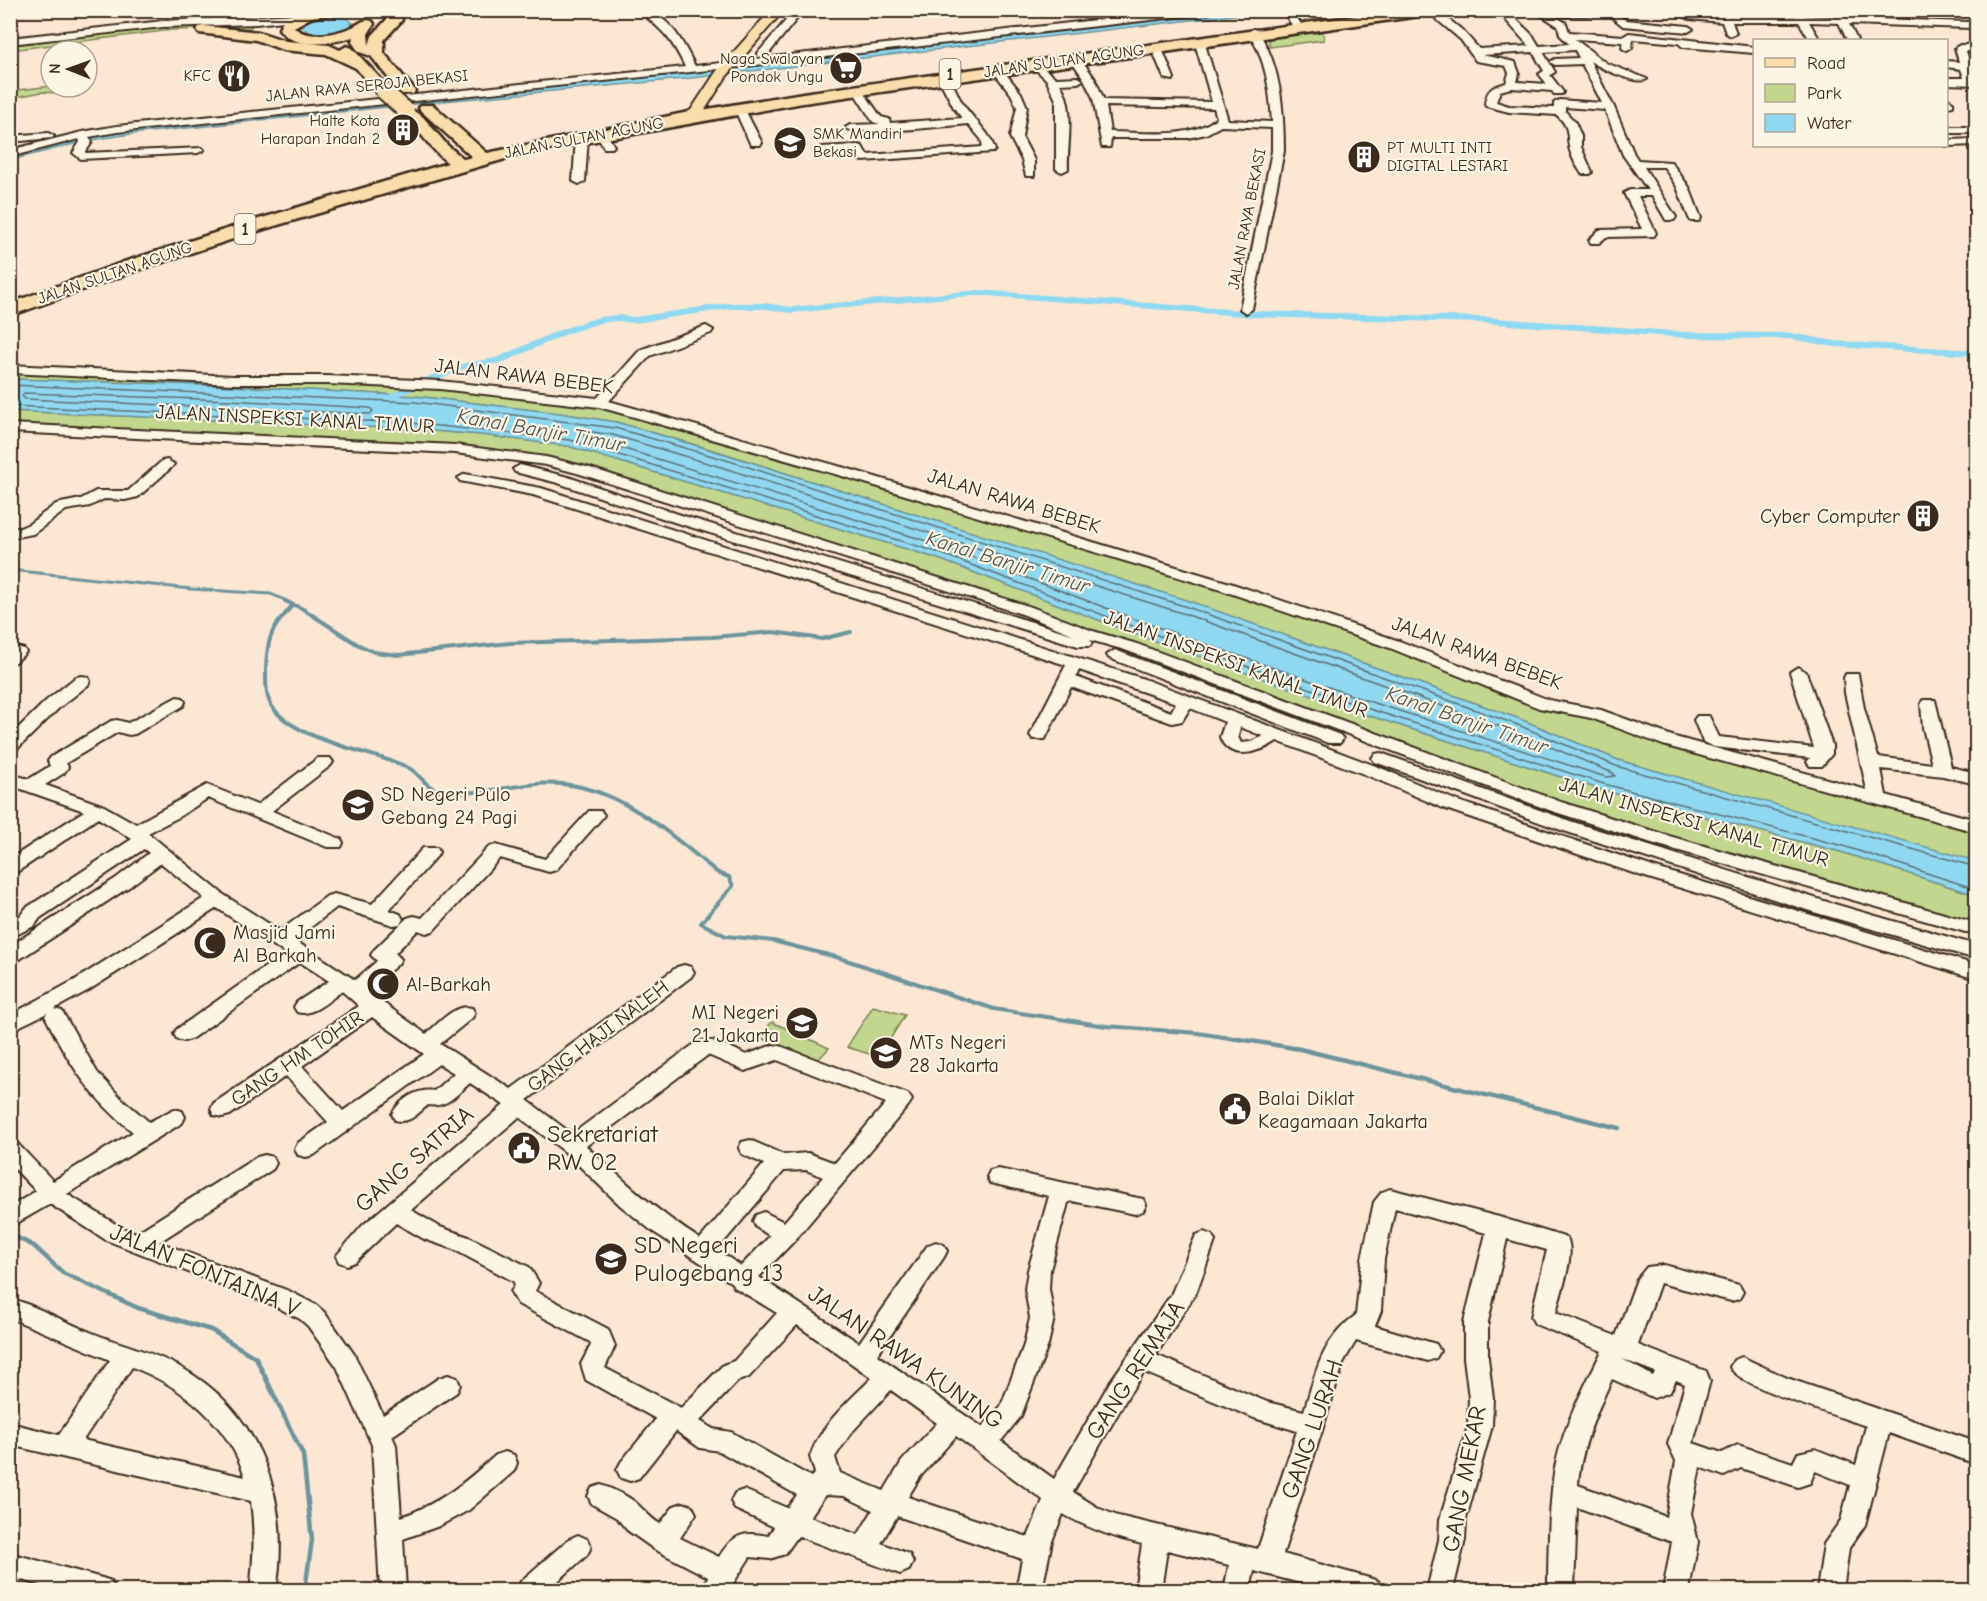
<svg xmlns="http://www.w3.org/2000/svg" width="1987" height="1601" viewBox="0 0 1987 1601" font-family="'Comic Neue',sans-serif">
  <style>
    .green { fill: #c2d78d; stroke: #7e8056; stroke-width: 1.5 }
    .water { fill: #8fd9f0; stroke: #6d939c; stroke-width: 1.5 }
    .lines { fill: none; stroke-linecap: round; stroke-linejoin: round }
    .shore { stroke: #5d7072; stroke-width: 1.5 }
    .stream-far2 { stroke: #6d939c; stroke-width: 3 }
    .stream-far1 { stroke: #6d939c; stroke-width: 4 }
    .stream { stroke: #6d939c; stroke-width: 4.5 }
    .canal { fill: #8fd9f0; fill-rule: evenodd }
    .minor-casing { stroke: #3b2a1e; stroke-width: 4 }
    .major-casing { stroke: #3b2a1e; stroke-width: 4 }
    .highway-casing { stroke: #3b2a1e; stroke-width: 5 }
    .minor { fill: #fcf5e5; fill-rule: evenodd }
    .major { fill: #f9deab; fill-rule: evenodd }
    .highway { fill: #f9deab; fill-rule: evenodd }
    .highway-bridge-casing { stroke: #3b2a1e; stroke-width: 20; stroke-linecap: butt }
    .highway-bridge { stroke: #f9deab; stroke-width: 16 }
    .labels { text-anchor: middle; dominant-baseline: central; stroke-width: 4.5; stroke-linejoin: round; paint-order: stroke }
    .far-poi-label { font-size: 16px; fill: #3b2a1e; stroke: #fcf5e5; text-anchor: end }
    .far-street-label { font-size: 16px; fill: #3b2a1e; stroke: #fcf5e5 }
    .shield { fill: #fcf5e5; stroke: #75675a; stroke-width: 1.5 }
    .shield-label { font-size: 18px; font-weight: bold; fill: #3b2a1e }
    .street-label { font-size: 20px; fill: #3b2a1e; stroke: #fcf5e5 }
    .poi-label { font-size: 20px; fill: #3b2a1e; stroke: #fcf5e5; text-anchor: start }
    .water-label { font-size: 21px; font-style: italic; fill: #505652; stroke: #fcf5e5 }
    .near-poi-label { font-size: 24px; fill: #3b2a1e; stroke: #fcf5e5; text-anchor: start }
    .near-street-label { font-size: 24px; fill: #3b2a1e; stroke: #fcf5e5 }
  </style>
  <rect width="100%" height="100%" fill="#fbe7d3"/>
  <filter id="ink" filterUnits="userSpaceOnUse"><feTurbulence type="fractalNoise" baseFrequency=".0167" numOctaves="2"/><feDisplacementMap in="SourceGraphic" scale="12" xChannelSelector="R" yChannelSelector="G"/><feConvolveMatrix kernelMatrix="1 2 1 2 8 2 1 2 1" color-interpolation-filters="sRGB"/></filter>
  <g filter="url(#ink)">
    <g class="green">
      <path d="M254,22l-4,6 -78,2 -161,20v-5l140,-18z"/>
      <path d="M1323,31l1,9 -54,7 -2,-10z"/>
      <path d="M51,86l32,1 1,4 -11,3 -31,-2 -31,6v-7z"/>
      <path d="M10,369l430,16 160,18 744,224 201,77 124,37 307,85v37l-358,-103 -98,-41 -324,-115 -476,-152 -104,-30 -57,-9 -144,-17 -184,-10 -220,-7z"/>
      <path d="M11,411l399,18 72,6 86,11 368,112 143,54 282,101 241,77 239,62 135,43v34l-314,-89 -531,-193 -550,-177 -117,-20 -453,-22z"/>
      <path d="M873,1006l32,9 -26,42 -32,-10z"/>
      <path d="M772,1022l57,26 -14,15 -56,-26z"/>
    </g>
    <g class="water">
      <path d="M1211,11h58l-586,68 -229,21 -323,34 -45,7 -75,19v-6l71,-19z"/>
      <path d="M324,16l21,1 8,6c-10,11 -39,14 -51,4l4,-5z"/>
      <path d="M11,379l220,7 184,10 144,17 57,9 109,32 464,147 331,118 98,41 358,101v34l-135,-43 -239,-62 -241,-77 -223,-78 -202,-77 -368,-112 -86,-11 -72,-6 -399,-18z"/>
    </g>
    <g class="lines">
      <g class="shore">
        <path d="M10,385l405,17 200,26 108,31 464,148 331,118 98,41 360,101"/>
        <path d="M24,393l206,7 140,8 3,3 -3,3 -345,-15 -3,-3z"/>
        <path d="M10,406l400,17 160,17 367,112 203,77 223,78 241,77 239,62 133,43"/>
        <path d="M586,431l27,4 108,32 464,147 330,118 98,41 2,3 -9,1 -241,-77 -222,-78 -203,-77 -355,-108 -2,-4z"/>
      </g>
      <path class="stream-far2" d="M10,570l181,19 80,5 18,8"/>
      <g class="stream-far1">
        <path d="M285,601l18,8 54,35 17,8 24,3 112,-12 202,-6 61,-5 49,7 29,-7"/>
        <path d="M293,604c-6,9 -14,16 -19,25 -7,13 -8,30 -8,45 0,11 0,25 7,34 25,33 96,43 132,58 18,7 17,23 41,26 45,5 90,-17 135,-5 54,13 95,52 137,86l11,4 4,9 -32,37 25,13 47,5 67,17 154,51 112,17 92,7 38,6"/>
      </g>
      <g class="stream">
        <path d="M1226,1037l74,12 319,79"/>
        <path d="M10,1234l24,12 29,27 75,35 73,22 45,28 47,97 9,85 -7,50"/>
      </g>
      <path class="canal" d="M979,290l274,21 230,6 203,15 105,1 44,8 141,9v6l-141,-9 -44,-8 -105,-1 -203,-15 -230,-6 -265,-21h-18l-179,17 -26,-4h-36l-94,14 -18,-2 -17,2 -31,10 -65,29 -42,8 -67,28 -4,1 -5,-3 59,-27 24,-7 27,-4 66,-29 37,-12 18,-2 18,2 94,-14h36l26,4z"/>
      <g class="minor-casing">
        <g id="minor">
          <path d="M638,10c29,0 45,32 57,56l487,-56h34l-4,3 -483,55 -612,64 -28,5 3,5 -7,11 117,-5 2,2 -6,3 -117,6 -8,-6 7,-11 -1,-3 -69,18v-7l72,-18 35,-6 568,-59c-14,-30 -23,-37 -47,-57z"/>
          <path d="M1282,10h10l12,19 -2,2h-6z"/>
          <path d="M1437,10l25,20 17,19 50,-3 -32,-36h10l26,26 6,10 30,-2 -9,-9 -2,-9 -25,-16h60l-1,4 -3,1 -34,1 11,7 3,9 55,4 5,-3 125,14v6l-71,-6 -5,-4 -45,-4 -1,9 -5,3 -5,-3 1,-6 -48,-3 31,24 41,16c-9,7 -47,-11 -57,-18l24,46 20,47 4,6 33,2 18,25 12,31 -2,3h-8l-2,-3 -12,-31 -13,-20h-20l32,50 -2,3h-8l-14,-24h-14l18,37 -2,3 -48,1 -7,6h-8l-2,-3 10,-10 43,-1 -18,-36 6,-3h18l-25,-35 -18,-45 -40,-3v4l10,11 6,14v11l11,25 -2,2h-8c-5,-7 -11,-18 -13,-27 -2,-16 0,-20 -12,-32l-48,-3 -23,-6 -1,-2c2,-15 7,-17 21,-21l3,-10 -3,-7 -30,-5 -15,-21 -34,-29zM1575,50l4,8 -24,1 -5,3 5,3 27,-1 20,39 -43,-3 -5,3v5l-45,-2 -13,-4 4,-11 11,-3 41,3 2,3h8l1,-2 -13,-17 5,-3 -12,-20zM1533,52l11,19 -5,3 8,10 -30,-2 2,-9 -4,-11 -33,-7z"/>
          <path d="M1794,10h8l3,6 32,1 -2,-7h8l4,8 123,4 5,3 -5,3 -121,-4 8,16h-10l-8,-17 -30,-1 11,18h-10l-11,-18h-67l4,11 -5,3 -5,-3 -4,-11 -33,-3 -5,-3 5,-3 38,3h69z"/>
          <path d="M796,11l5,3 -2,2 -33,41h-8v-4l35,-41z"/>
          <path d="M299,14l3,1v4l-46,5 -93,3 -153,17v-6l153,-17z"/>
          <path d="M1618,15l8,5 62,6 5,3 -5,3 -65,-6 -10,-8z"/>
          <path d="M1253,29l4,1c24,34 27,81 27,121l-32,158 -6,4 -6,-4 32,-158v-23l-51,-2 -15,8 -18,4h-77l-1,9h-8l-9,-49 -9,-19 -15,-22 9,-2 17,24 9,21 108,2 -17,-59 9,-2 24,79 44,2c-2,-31 -6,-64 -24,-90zM1106,106l108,2 3,10c-28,22 -73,14 -107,14z"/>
          <path d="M1960,45h16v6h-10l4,12 6,1v6h-4l2,9h2v6l-30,-1v-6h18l-3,-9 -15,-2v-6l13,1 -4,-14z"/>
          <path d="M1157,46l5,3 12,29 -1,2 -9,-2 -12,-29z"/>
          <path d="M1037,63l19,15 22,-1 5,3 -5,3 -18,1c16,23 7,58 8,85l-6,3 -6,-3v-69l-10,-21 -14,-13z"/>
          <path d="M998,68l4,1 19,24 6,14 -5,30 12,23v16h-8l-4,-16 -12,-23 7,-30 -6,-13 -18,-23z"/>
          <path d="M944,76c8,3 12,15 16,23 10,19 29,30 35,51l-2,2 -130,9 -4,-1 -5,-8 -32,1 -6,-3 6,-3 36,-2 4,1 5,9 116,-8 -2,-8 -13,-15c-20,2 -113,12 -123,4l5,-3 30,-1 -7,-2 -18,-28 3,-7 4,-1 5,3 -2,5 16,23 8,2 1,4 72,-5 -8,-10 -15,-29z"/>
          <path d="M1946,98l7,4v4l-7,1z"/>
          <path d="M739,105l5,3 18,35 -2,2h-8l-2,-2 -16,-35z"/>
          <rect x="1946" y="127" width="30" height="6"/>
          <path d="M601,130l4,1 9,15 -2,2h-8l-8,-15z"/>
          <path d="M48,133l6,3 -2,2 -42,4v-6z"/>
          <path d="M582,134l6,3 -3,44 -6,3 -6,-3 3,-44z"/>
          <path d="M1976,139v6l-27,1h-3v-6h3z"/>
          <path d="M706,326l7,4 -2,3 -61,23 -41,45 243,69 378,113 172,59 147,58 52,10 74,27 192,53 -22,-97 -1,-15 2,-4h12l6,34 14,49 54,7 -9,-36 -2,-24 2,-4h12l16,67 25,6v11l-33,-8 -62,-7 5,26 90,25v12l-313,-87 -72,-27 -52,-10 -149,-60 -172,-59 -376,-113 -243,-69 -159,-18 -113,-5h-93l-224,-11v-8l224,11h93l113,5 157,17 43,-48z"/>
          <path d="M10,424l445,21 91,12 41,10 447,141 59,23 44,13 424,158 108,34 307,87v12l-321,-91 -106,-34 -424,-160 -35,-10 2,3 -2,3h-12l-404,-124 -116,-39 -43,-11 -2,-3 7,-4 48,12 116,39 391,119 -53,-21 -445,-141 -31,-8 -91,-12 -445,-21z"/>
          <path d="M167,460l7,4 -2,3 -34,30 -13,3 -21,-1 -14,7 -24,4 -33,24 -23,4v-10h10l9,-4 27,-20 25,-5 15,-8h32l34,-30z"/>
          <path d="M465,474l76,14 603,191 237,89 74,32 198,67 323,98v14l-337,-104 -196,-67 -74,-32 -92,-35c-17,12 -48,21 -57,-4l5,-15 -35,-14 -8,13 -10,2 -101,-36 -26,52h-12l-3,-4 36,-70 -533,-170 -73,-14 -2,-3zM1079,670l97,33 -5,9 -95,-35zM1240,727l23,9 -12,6 -10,1 -3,-6z"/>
          <path d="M10,645l14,4 2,3 -10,10 -6,1z"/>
          <path d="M1115,650l225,85 3,4 -3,4h-12l-219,-85 -2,-3z"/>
          <path d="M1798,667l8,5 26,73v9l-10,12h-12l-3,-4 3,-4 -96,-11 -11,-5 -9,-22 3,-4h12l10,21 95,11 -24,-76z"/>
          <path d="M82,676l6,1 2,4 -2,4 -29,23 -43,42 -6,1v-15l37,-36 29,-23z"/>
          <path d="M177,697l6,1 2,4 -2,4 -48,28 -6,1 -11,-3 -52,31 2,4 -4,6 -19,12 59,21 32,18 71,-39 50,20 61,-47h12l3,4 -3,4 -58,45 69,28 2,4 -2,4h-14l-119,-49 -31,20 -29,15 76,62 56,36 47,-35 7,-2 38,10 51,-56h14l2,4 -2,4 -48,54 11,4 3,5 -3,5 -7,1 -56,-18 -43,33 61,40 22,-19 -6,-6 3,-5 33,-32 7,-2 8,2 67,-71 7,-2 49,14 44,-48h12l3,4 -3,4 -45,51 -7,2 -49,-14 -67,73 -7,2 -8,-3 -23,23 6,6 -3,5 -31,27 59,43c12,-10 29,-31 46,-26l3,5 -3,5 -32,26 71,45 166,-122 7,-2 7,2 3,5 -3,5 -164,123 45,34 125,-92c17,-5 33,5 49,13l27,-10 7,1 128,48 4,6 -4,6 -114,135 -35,36 100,66 69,-98 8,-3 8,3 3,6 -3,6 -67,98 105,72 19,-21 23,-61 6,-27 -5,-29 3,-19 21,-74 -59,-13 -3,-6 3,-6 8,-2 145,30 3,6 -3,6 -8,3 -63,-13 -4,2 -18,67 -1,19 5,29 -6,27 -27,71 -20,25 53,38 56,-97 61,-87 25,-60 8,-3 8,3 3,6 -19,52 -40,62 111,47 37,9c12,-38 17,-71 52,-96l6,-56 12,-57 8,-10 8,-3 109,28 68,21c9,16 -7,57 -11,75l60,23 21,-57 10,-12 17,-2 75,20 4,7 -4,7 -8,2 -71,-18 -22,62 68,26 4,10 -17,62 29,10 16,-8 55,18 5,-10 17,-4 41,16 10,-39c-26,-10 -126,-38 -136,-59l4,-7 8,-3 45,21 189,64v22l-87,-31 -24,92 -16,23 -6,42h-26l7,-46 17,-24 9,-35 -35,-14 -5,12 -12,4 -57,-19 -17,8 -24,-9 -9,46 7,29 -9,48h-26l9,-48 -95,-35 -3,83h-26c0,-35 1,-74 5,-110 6,-46 29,-89 49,-129l-67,-27 -4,-7 16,-67 -40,-11 -19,83v36l5,40 -1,28 -26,93 -1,21 -12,50h-26l12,-50 1,-21 28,-93 1,-28 -5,-40v-36l22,-89 -91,-25 -11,51 -3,52 -6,15 61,18 4,7 -4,7 -8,3 -72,-20 -12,20 -61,193 86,24 9,3 4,9h-54l-74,-19 -4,19h-26l5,-25 -62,-15 -6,40h-26l7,-46c-28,-6 -54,-16 -79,-30l-11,27 -10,49h-26l6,-31 -125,-43 -16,27 28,11 4,8 -4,8 -9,4 -102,-38 -13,18 -15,5 -20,-2 -21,33h-27l6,-13 -54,-28 -27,-19 -10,-12 -25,-14 -4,-8 4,-8 9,-3c11,4 25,10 34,17 9,8 15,16 25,22l14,-18 9,-3 9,3 4,8 -16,24 39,19c14,-23 24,-26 49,-21l6,-9 -39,-18 -4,-8 4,-8 9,-3 43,18 10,-13 -78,-44 -19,-3 -24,-17 -37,47 -9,3 -9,-3 -4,-8 4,-8 35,-43 -70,-39 -5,-16 10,-19 -1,-3 -72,-38 -7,-12 4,-8 -2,-3 -60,-32 -29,-10 -28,-16 -41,39 -8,3 -8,-3 -3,-6 27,-31 141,-120 -34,-22c-14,12 -23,25 -42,22 -11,9 -18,19 -33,15l-3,-6c8,-15 26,-26 42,-23l20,-18 -15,-9 -125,91 -8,2 -8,-2 -3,-6 3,-6 30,-21 -42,-46 -56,39 -8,2 -8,-2 -3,-6 3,-6 145,-97 -17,-15c-13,9 -29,26 -45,21l-3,-5 3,-5 32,-21 -29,-19 -109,77 -7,2 -7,-2 -3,-5 3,-5 108,-76 -68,-45 -128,82 -35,19 8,2 35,61 25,27 27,23 25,-13 8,2 3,6 -3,6 -115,71 55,34 14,5 121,-76 8,-2 8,2 3,6 -3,6 -114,73 130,49 27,14 8,7 30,42 29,61 56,-37 9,-3 9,3 3,7 -3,7 -65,44 4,9 5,72c42,-15 63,-34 95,-62l9,-3 9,3 3,8 -3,8 -45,39 -30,16 -36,13 3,51h-26l-8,-145 -35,-78 -29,-41 -8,-7 -27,-14 -167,-65 -56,-36 -40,23v-20l26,-16 -26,-27v-22l8,2 35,37 80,-49c-42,-34 -64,-68 -88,-116l2,-3 -37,18v-16l65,-35 129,-82 -43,-35 -32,24 -112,74 -7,2v-17l105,-67 34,-26 -5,-4 -104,69 -6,8 -24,12v-15l10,-7 6,-8 106,-69 -34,-21 -81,54 -7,2v-15l74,-48 -74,-26v-11l19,5 21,-13 -2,-5 3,-4 60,-36 6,-1 11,3zM372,1017l52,37 -81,57 -41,-45zM708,1055l37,16 32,-11 109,43 -51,60 -27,-10 -24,2 -34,-15 -8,2 -3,6 3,6 22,10 -64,75c-43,-27 -77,-59 -114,-93zM519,1117l45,34 57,55 31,25 80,52 2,4 43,26 -43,48 -11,4 -42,43 -76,-40 10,-22 -7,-17 -73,-38 4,-8 -10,-16 -60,-30 -29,-10 -29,-17zM806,1170l17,7 -39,45 -20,-10 -8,3 -3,6 3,6 14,9 -29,30 -24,-16 67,-79zM797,1325l75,53c-23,23 -52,47 -62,79l5,16 -4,4 -80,-45 -18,-3 -13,-8 38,-40 11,-4zM1622,1359l33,13 -2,4zM1144,1372l110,46 43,13 -39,118 -140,-33 -18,-7 -27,-17 55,-96zM1612,1379l42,19 16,-6 6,-12 9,4 -17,60 8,17 -10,56 -88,-32c2,-35 19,-75 34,-106zM891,1390l46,33 -35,38 -18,30 -44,-18 -5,-16 16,-24zM956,1436l87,64 -15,37 -120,-40 12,-20zM825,1495l19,1 29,14 -15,25 -48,-18z"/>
          <path d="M1381,753l192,69 251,79 152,44v14l-166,-48 -249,-81 -186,-68 -3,-4 3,-4z"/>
          <path d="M10,1298c29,9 56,25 85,36 28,11 58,18 85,33 82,45 111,135 96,223h-26c4,-31 5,-59 1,-89l-241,-56v-22l49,12 51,-75 -100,-42zM132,1367c50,19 97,57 113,110l-162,-37z"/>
          <path d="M578,1535l9,4 4,8 -4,8 -39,35h-31l4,-9 48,-42z"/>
          <path d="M10,1553l92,25 9,3 4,9h-55l-50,-13z"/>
        </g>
      </g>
      <g class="major-casing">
        <path id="major" d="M771,10h13l-58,67 -25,39 -17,6 -5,-1 -2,-3 14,-8 25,-38z"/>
      </g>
      <g class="highway-casing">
        <g id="highway">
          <path d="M303,10h40l-7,4 -24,3 -18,10c12,13 41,7 56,1 9,-3 13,-10 22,-7l2,3 -6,10 1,11 3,-9 15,-17 -3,-9h14l4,10 -18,20v13l29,35 2,3 -2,3h-12l-30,-38 -12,-4 -7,-10 1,-5c-23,6 -57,14 -74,-8l3,-7z"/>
          <path d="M1399,10h42l-7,4 -631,89 -284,52 -255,74 -126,41 -128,46v-13l114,-41 128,-41 196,-58c-14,-11 -24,-26 -36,-39 -5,-5 -10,-8 -14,-13l2,-3 6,-2 17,11 25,29 16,13 8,-2 -51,-46 -2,-3 2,-3h12l54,48 197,-40 119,-20z"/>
          <path d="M204,26l55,6 27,9 43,4 11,5 7,-4 5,2 40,43 -8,5 -6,-2 -22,-26 -30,-14 -43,-4 -27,-10 -57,-7 -2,-3 2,-3z"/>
        </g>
      </g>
      <use href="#minor" class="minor"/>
      <use href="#major" class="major"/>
      <use href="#highway" class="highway"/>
      <g class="highway-bridge-casing">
        <path id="highway-bridge" d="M384,91l22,20"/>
      </g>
      <use href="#highway-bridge" class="highway-bridge"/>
    </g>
  </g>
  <defs>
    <g id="supermarket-disc" transform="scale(1.725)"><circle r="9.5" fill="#3b2a1e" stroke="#fcf5e5"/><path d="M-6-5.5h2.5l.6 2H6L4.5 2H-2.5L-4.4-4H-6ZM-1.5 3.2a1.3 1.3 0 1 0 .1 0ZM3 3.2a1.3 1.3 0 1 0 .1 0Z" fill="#fff"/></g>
    <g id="restaurant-disc" transform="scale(1.725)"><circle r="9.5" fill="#3b2a1e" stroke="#fcf5e5"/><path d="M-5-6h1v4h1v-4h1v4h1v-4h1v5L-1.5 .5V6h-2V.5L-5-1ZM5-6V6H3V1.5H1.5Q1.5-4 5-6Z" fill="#fff"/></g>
    <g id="building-disc" transform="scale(1.725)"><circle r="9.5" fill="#3b2a1e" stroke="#fcf5e5"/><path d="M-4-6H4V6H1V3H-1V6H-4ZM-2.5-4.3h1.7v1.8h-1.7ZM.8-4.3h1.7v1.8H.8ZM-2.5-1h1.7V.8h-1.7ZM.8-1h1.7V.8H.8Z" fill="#fff"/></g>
    <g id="school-disc" transform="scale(1.725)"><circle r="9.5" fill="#3b2a1e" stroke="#fcf5e5"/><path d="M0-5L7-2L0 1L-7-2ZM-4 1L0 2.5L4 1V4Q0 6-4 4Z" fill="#fff"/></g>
    <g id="mosque-disc" transform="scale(1.725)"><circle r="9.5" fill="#3b2a1e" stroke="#fcf5e5"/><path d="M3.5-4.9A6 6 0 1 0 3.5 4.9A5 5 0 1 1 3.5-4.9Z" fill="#fff"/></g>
    <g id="civic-disc" transform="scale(1.725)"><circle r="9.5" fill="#3b2a1e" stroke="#fcf5e5"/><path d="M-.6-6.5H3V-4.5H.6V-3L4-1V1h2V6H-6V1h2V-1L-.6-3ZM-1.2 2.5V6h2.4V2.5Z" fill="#fff"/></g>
  </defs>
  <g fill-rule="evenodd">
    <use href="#supermarket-disc" x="846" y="68"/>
    <use href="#restaurant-disc" x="234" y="76"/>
    <use href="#building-disc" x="403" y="130"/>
    <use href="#school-disc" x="790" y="143"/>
    <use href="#building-disc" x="1364" y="157"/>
    <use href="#building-disc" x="1923" y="516"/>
    <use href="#school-disc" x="358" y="805"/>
    <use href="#mosque-disc" x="210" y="943"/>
    <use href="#mosque-disc" x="383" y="984"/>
    <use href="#school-disc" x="802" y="1023"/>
    <use href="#school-disc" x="886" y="1053"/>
    <use href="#civic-disc" x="1235" y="1109"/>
    <use href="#civic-disc" x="524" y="1148"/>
    <use href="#school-disc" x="611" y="1259"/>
  </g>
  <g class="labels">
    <g class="far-poi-label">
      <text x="823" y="59">Naga Swalayan<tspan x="823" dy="18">Pondok Ungu</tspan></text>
      <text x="211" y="76">KFC</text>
      <text x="380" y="121">Halte Kota<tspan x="380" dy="18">Harapan Indah 2</tspan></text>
      <text x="813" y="134" text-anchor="start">SMK Mandiri<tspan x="813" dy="18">Bekasi</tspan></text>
      <text x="1387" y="148" text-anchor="start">PT MULTI INTI<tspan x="1387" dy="18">DIGITAL LESTARI</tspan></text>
    </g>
    <g class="far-street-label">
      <text transform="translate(1064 61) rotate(-8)">JALAN SULTAN AGUNG</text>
      <text transform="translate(367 86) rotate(-6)">JALAN RAYA SEROJA BEKASI</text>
      <text transform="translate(584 138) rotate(-11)">JALAN SULTAN AGUNG</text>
      <text transform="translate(1247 219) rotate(-79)">JALAN RAYA BEKASI</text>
      <text transform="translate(115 273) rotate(-19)">JALAN SULTAN AGUNG</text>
    </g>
    <g class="shield">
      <rect x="939.5" y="59" width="21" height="30" rx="4.5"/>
      <rect x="234.5" y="214" width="21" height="30" rx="4.5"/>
    </g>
    <g class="shield-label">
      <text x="950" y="74">1</text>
      <text x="245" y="229">1</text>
    </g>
    <g class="street-label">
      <text transform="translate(524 376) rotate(7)">JALAN RAWA BEBEK</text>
      <text transform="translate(295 419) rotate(3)">JALAN INSPEKSI KANAL TIMUR</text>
      <text transform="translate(1014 501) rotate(17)">JALAN RAWA BEBEK</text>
      <text transform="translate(1477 653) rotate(20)">JALAN RAWA BEBEK</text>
      <text transform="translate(1236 664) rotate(20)">JALAN INSPEKSI KANAL TIMUR</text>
      <text transform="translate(1694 822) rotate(16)">JALAN INSPEKSI KANAL TIMUR</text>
      <text transform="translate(598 1036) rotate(-37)">GANG HAJI NALEH</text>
      <text transform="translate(297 1058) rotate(-34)">GANG HM TOHIR</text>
    </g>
    <g class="poi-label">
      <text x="1900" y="516" text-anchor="end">Cyber Computer</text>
      <text x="381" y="794">SD Negeri Pulo<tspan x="381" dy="23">Gebang 24 Pagi</tspan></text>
      <text x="233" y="932">Masjid Jami<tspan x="233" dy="23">Al Barkah</tspan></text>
      <text x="406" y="984">Al-Barkah</text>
      <text x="779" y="1012" text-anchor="end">MI Negeri<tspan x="779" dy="23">21 Jakarta</tspan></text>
      <text x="909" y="1042">MTs Negeri<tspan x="909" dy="23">28 Jakarta</tspan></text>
      <text x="1258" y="1098">Balai Diklat<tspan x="1258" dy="23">Keagamaan Jakarta</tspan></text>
    </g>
    <g class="water-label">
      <text transform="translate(541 430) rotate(10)">Kanal Banjir Timur</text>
      <text transform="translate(1008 562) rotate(17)">Kanal Banjir Timur</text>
      <text transform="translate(1467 720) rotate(19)">Kanal Banjir Timur</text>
    </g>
    <g class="near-poi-label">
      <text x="547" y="1134">Sekretariat<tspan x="547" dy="28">RW 02</tspan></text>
      <text x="634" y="1245">SD Negeri<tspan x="634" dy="28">Pulogebang 13</tspan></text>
    </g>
    <g class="near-street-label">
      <text transform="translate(414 1159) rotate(-41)">GANG SATRIA</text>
      <text transform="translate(205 1270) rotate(23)">JALAN FONTAINA V</text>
      <text transform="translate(906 1357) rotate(35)">JALAN RAWA KUNING</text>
      <text transform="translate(1135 1370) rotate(-57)">GANG REMAJA</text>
      <text transform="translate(1312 1429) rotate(-71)">GANG LURAH</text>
      <text transform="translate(1464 1479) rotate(-79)">GANG MEKAR</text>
    </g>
  </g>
  <rect width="1987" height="1601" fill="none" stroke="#fcf5e5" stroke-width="36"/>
  <rect x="18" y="18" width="1951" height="1565" fill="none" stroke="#3b2a1e" stroke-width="2" filter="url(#ink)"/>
  <rect x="1753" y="39" width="195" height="108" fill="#fcf5e5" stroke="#afa495" stroke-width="1.5"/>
  <rect x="1765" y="58" width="30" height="9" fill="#f9deab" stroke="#afa495" stroke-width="1.5"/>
  <text x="1807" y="69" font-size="18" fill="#3b2a1e">Road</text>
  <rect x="1765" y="84" width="30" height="18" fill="#c2d78d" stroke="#afa495" stroke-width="1.5"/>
  <text x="1807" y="99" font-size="18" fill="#3b2a1e">Park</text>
  <rect x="1765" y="114" width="30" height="18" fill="#8fd9f0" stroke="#afa495" stroke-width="1.5"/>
  <text x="1807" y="129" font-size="18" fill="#3b2a1e">Water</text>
  <g transform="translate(69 69) rotate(271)"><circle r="28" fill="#fcf5e5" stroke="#afa495" stroke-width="1.5"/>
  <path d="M0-4.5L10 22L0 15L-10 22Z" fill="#3b2a1e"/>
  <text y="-9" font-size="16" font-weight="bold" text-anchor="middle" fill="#3b2a1e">N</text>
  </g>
</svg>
